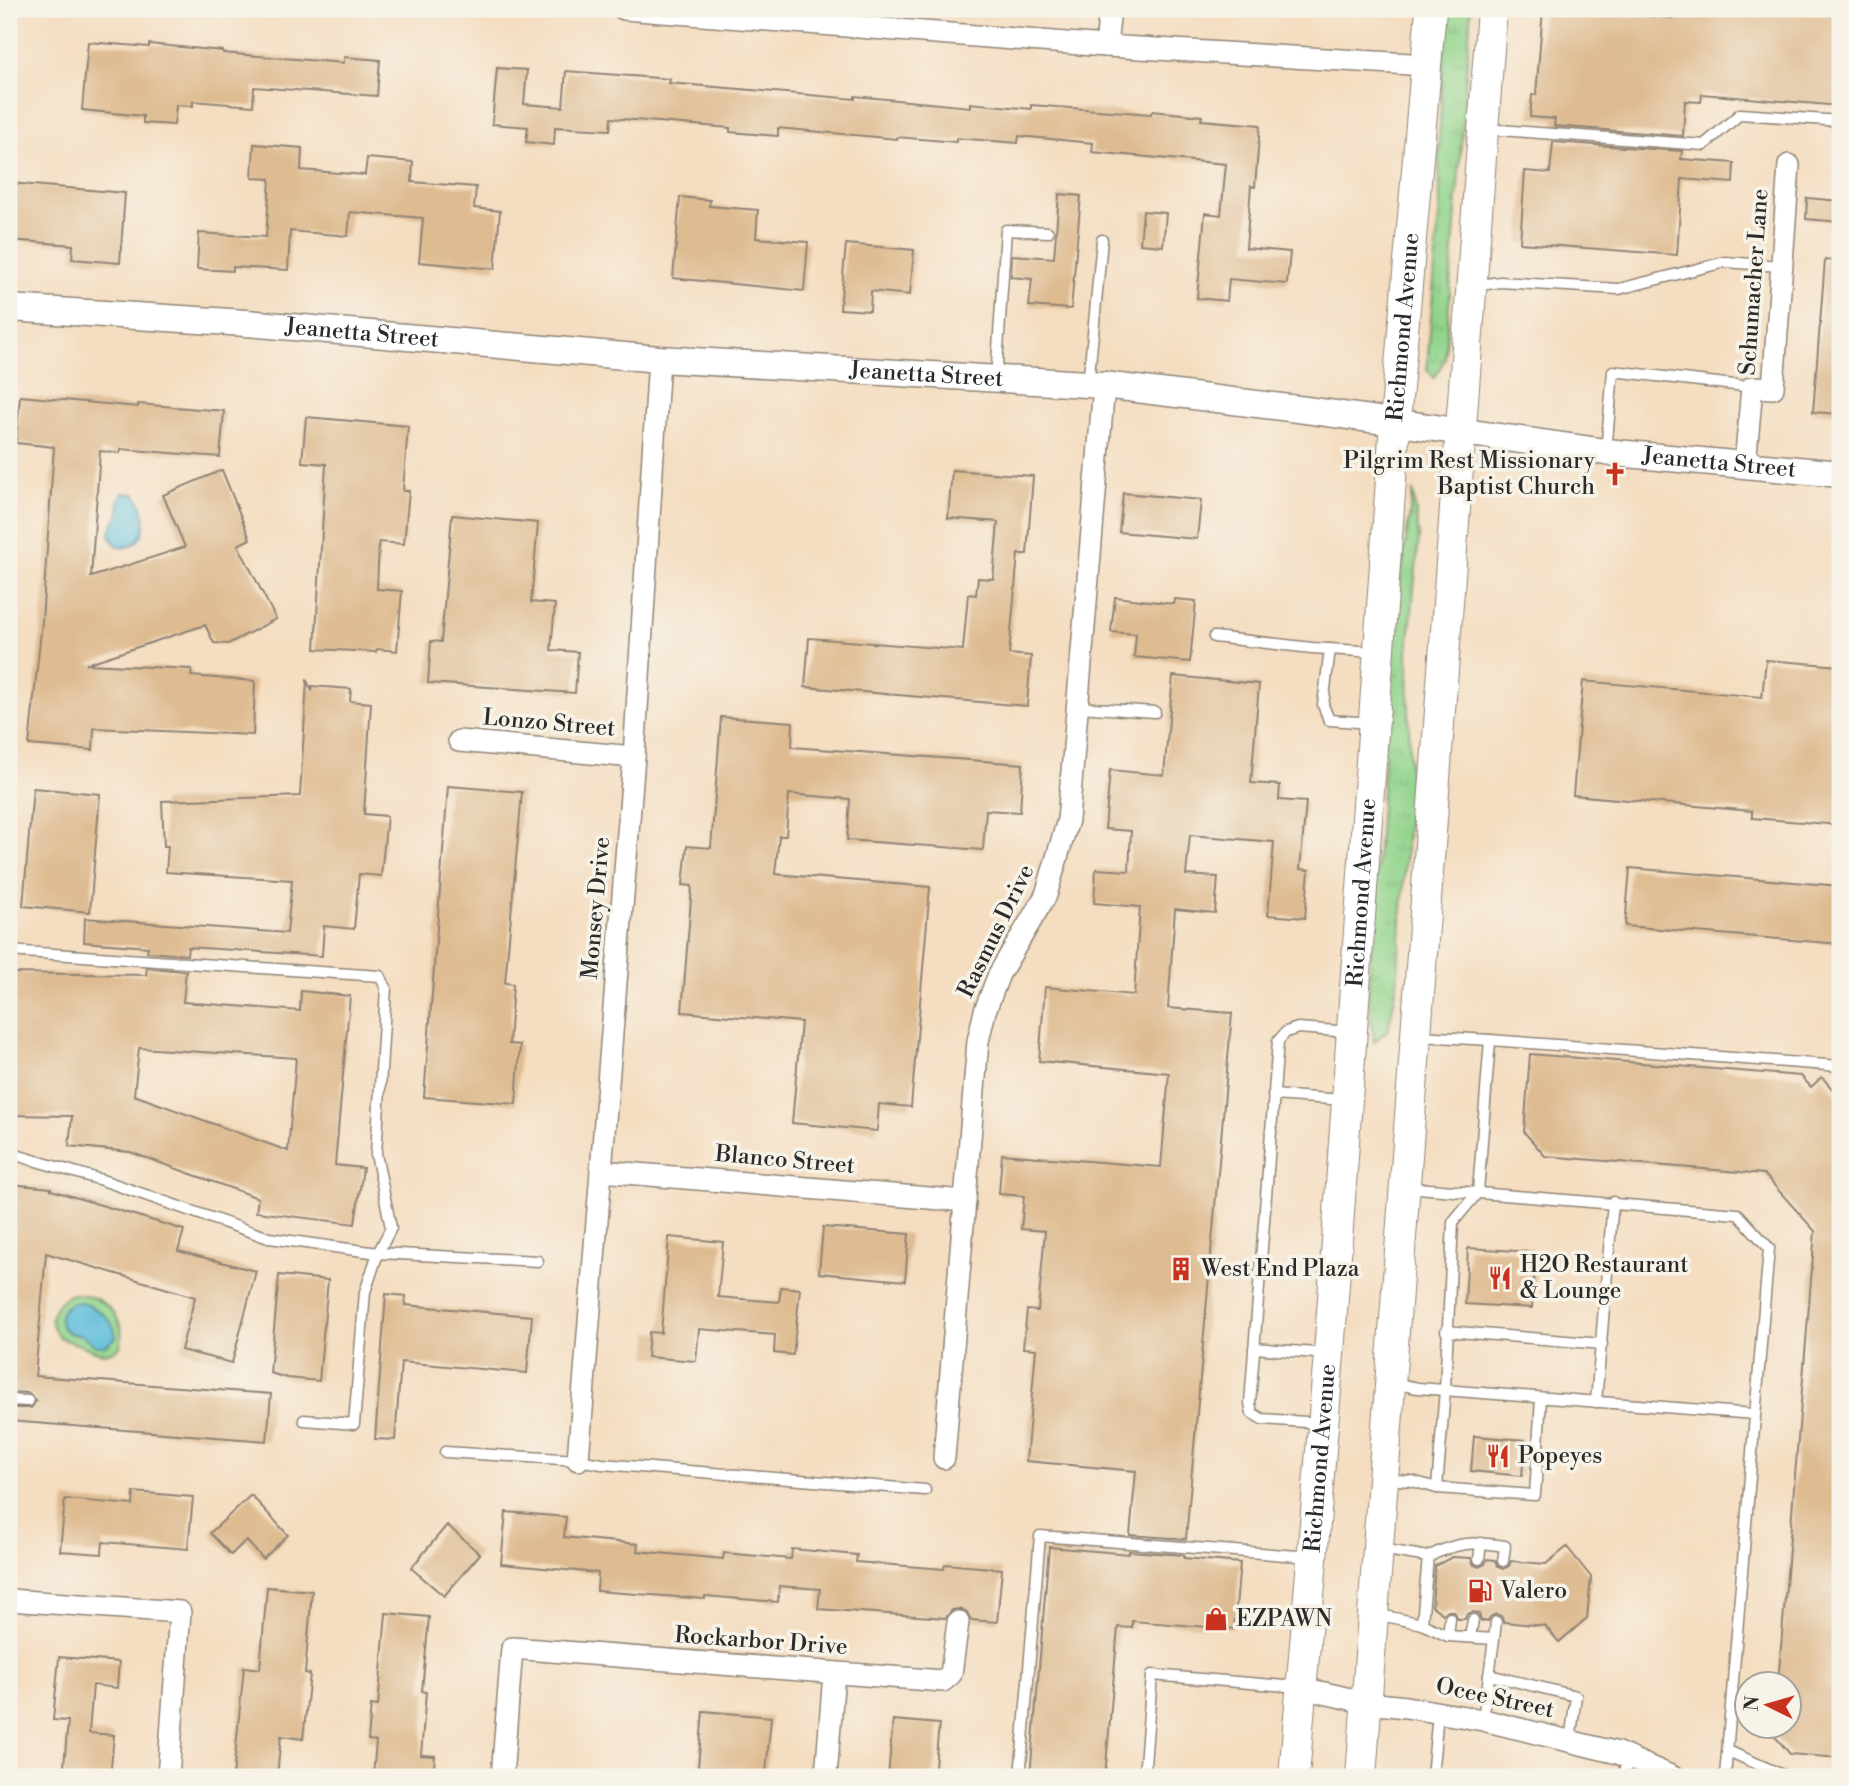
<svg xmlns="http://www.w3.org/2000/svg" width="1849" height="1786" viewBox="0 0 1849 1786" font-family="'Libre Bodoni',serif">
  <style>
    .grass { fill: url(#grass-tufts); stroke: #5e805c; stroke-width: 2 }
    .garden { fill: #92d48c; stroke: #5e805c; stroke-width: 2 }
    .water { fill: #5bbdda; stroke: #437482; stroke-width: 2 }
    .building { fill: #debb91; fill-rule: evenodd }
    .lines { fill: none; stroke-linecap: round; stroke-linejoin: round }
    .service-casing { stroke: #908476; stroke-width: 13 }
    .minor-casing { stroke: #908476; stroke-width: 24 }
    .tertiary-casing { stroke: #908476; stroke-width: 29 }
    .secondary-casing { stroke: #908476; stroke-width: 32 }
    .service { stroke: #fff; stroke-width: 10 }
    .minor { stroke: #fff; stroke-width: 21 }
    .tertiary { stroke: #fff; stroke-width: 26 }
    .secondary { stroke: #fff; stroke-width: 30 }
    .labels { text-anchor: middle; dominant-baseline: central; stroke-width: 7; stroke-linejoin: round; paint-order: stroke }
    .street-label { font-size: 23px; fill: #2b2b2b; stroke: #f7f3e8 }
    .poi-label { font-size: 23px; fill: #2b2b2b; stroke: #f7f3e8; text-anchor: start }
  </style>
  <defs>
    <pattern id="grass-tufts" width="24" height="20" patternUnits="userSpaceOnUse" patternTransform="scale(1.75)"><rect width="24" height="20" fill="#92d48c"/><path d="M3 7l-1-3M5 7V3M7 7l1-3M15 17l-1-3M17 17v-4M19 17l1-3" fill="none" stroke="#7eb679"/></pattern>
  </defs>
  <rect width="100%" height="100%" fill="#f7f3e8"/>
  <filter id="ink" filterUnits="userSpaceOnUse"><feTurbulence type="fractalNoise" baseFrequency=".0143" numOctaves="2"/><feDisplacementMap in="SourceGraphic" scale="14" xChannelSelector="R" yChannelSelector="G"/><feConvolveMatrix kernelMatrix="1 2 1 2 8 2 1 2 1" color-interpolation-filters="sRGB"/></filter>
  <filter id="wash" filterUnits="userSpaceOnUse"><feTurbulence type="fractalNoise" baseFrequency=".00686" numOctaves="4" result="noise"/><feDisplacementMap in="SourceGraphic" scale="28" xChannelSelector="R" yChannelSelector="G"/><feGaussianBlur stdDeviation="1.57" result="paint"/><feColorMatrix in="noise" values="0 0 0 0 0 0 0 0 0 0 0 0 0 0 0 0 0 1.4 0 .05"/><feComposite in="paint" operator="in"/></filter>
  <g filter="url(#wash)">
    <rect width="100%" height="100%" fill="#f4ddc0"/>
    <g class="grass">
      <path d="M1446,9h25l-26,350 -11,19 -7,-9 13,-166 -1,-60z"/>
      <path d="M1413,491l6,46 -11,114 2,135 -13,199 -9,45 -14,12 -6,-48 25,-364z"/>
    </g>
    <path class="garden" d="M72,1294c29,-1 57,24 48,53 -17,11 -24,4 -40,-2 -7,-3 -14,-3 -20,-8 -17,-15 -5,-37 12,-43z"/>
    <g class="water">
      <path d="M123,493l12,1c14,18 15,50 -13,54 -19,-9 -12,-20 -3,-34v-14z"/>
      <path d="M81,1302c17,7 33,16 35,35l-10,9h-10l-14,-11c-29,1 -30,-32 -1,-33z"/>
    </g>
    <g id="blocks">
      <g class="building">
        <path d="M1543,9l130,9 1,-9h166v97l-138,-12 -1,8 -16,-1 -2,35 -129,-10 1,-7 -25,-2 2,-22h4z"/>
        <path d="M88,42l61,5v-3l74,7v2l121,10v-6l36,3 -3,36 -123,-9 -1,19 -60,-5v5l-17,-1 -2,20 -31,-2v-7l-61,-6z"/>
        <path d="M497,68l30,2 -3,34 39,3 3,-36 104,8 -1,4 186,16v-3l115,11v-4l61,6v-4l120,9 1,-3 50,5 -1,4 59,5 -5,62 -4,-1 -5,62 44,4 -3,32 -58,-5 -2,22 -30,-3 8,-85 16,2 5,-51 -134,-12 1,-9 -74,-7 -1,7 -62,-5v4l-59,-5v2l-119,-11v8l-48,-4v-4l-119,-10 -1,12 -55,-3 -1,18 -28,-3 2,-15 -36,-3z"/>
        <path d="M1553,142l129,9 -1,8 53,4 -1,20 -51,-4 -5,76 -157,-12 5,-72 25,2z"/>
        <path d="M254,144l48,4 -1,22 64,5 2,-17 46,4 -1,20 64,5 -2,21 26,3 -5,58 -76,-7 4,-44 -73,-6 -2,24 -58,-5 -2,39 -55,-3v4l-36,-2 2,-36 67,4 4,-58 -18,-1z"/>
        <path d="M9,183l116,10 -5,70 -48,-4 1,-14 -64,-5z"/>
        <path d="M1059,194l22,2 -10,113 -42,-3 3,-27 -21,-2 1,-22 42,3z"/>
        <path d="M680,197l30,3 -1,6 49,4 -2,28 52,4 -4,49 -131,-13z"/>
        <path d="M1807,198l33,3v21l-34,-3z"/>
        <path d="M1143,211l23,2 -3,33 -23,-2z"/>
        <path d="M846,244l68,6 -4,45 -39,-4 -1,20 -30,-2z"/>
        <path d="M1825,260l15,1v153l-27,-2z"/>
        <path d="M20,396l118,11v-3l86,7 -4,46 -99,-8 -1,4 -20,-2 -9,126 94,-30 -22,-52 59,-25 28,69 -12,6 38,74 -48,25 -14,-1 -9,-18 -119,39 106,5 -1,7 64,5 -2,54 -159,-7 -1,22 -64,-5 13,-124 12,-174 -38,-4z"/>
        <path d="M306,417l102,9 -5,65h6l-5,53 -25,-2 -2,47 25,2 -5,60 -20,-2 -1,3 -61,-3 11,-185 -24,-2z"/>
        <path d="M952,470l81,6 -6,78h-9l-9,100 22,2 -4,50 -222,-19 4,-49 154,12 5,-56 8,1 2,-17 15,1 5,-57 -50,-4z"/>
        <path d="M1123,493l78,7 -4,39 -78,-7z"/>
        <path d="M452,515l86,8 -7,79 24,2 -4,46 27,2 -3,41 -147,-10 3,-42 10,1z"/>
        <path d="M1115,597l59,7 1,-5 21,2 -6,61 -56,-5 2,-23 -25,-2z"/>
        <path d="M1766,660l74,6v159l-88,-7v-7l-179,-16 10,-114 179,16z"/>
        <path d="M1173,676l86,8 -8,99 29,2 -1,15 27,2 -6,67 9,1 -4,48 -37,-3 6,-73 -84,-7 -4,40 32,2 -3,36 -40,-4 -7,99 64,5 -46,526 -56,-4 6,-64 -110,-10 10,-112 -13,-1 4,-38 11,1 7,-80 -24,-2 3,-33 -25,-2 3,-40 159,13 8,-94 -130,-12 6,-74 89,8 6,-88 -46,-4 2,-34 33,2 2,-40 -26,-2 5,-59 54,5z"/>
        <path d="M307,681l5,10v-5l39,3 -1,12 21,2 -7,111 23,2 -6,60 -22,-2 -5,55 -30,-3 -2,30 -134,-9 -1,8 -40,-3 1,-5 -64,-5 1,-24 202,15 5,-53 -126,-8 2,-26h-4l-2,-45 138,-5z"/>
        <path d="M721,717l72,5 -1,25 231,17 -3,48 -34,-2 -3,40 -136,-10 3,-41 -61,-5 -3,42h-7l-4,38 155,13 -19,220 -32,-3 -2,27 -85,-8 9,-101 -119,-10 10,-126 -9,-1 4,-39 24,2z"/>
        <path d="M448,786l74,6 -17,191 8,1 -4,60 11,1 -4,59 -92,-7z"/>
        <path d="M33,788l67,6 -10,118 -67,-6z"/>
        <path d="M1630,868l210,18v58l-215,-18z"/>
        <path d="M147,968l39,3 -3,31 117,9 1,-20 49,5 -15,169 28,3 -8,56 -99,-12 2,-14 -128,-46 -61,-6 3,-30 -63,-1v-142l137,2zM139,1048l157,10 -8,93 -154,-56z"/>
        <path d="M1530,1054l271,22 10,11 11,-10 18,21v660l-50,-4 -24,-28h23v-42h-11l37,-453 -51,-57 -219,-18 -21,-24z"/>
        <path d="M9,1184l42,4v2l133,40 -6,21 78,20 -24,92 -51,-13 14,-53 -149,-44 -11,123 236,18 -4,47 -258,-20v-13h22l5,-7 -7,-8 -20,-1z"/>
        <path d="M823,1227l86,7 -4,47 -86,-8z"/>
        <path d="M669,1237l54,5 -5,55 61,5 2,-15 19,2 -7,66 -19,-2 1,-18 -76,-6 -3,32 -49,-4 2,-25 12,1z"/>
        <path d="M1468,1248l68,4 -4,56 -67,-4z"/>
        <path d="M279,1275l49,5 -9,101 -32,-3 -17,-5z"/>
        <path d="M386,1294l20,2 -1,9 127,11 -5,57 -126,-11 -6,78 -20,-1z"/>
        <path d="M1474,1436l51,4 -3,36 -51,-5z"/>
        <path d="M134,1492l59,5 -5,52 -85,-7 -1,12 -42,-3 5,-52 68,6z"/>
        <path d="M251,1495l37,40 -25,24 -17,-19 -15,15 -21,-22z"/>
        <path d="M506,1512l60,5 -2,20 74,7 -1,7 86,8 1,-6 67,6 1,-10 65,6 -1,7 88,7 1,-5 57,5 -5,53 -26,-2 -4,-8 -8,-3 -7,1 -6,8 -128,-9 2,-20 -41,-3 -1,16 -73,-6v3l-108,-8 1,-18 -97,-9z"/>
        <path d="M447,1525l33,29 -36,42 -33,-28z"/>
        <path d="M1049,1547l80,7v-3l55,4v3l56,5 -6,66 -102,-8v7l-14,-1 -13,150h-75z"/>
        <path d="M1567,1547l24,30 -4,41 -28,24 -14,-16 -41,-4 -3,-6 -5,-2 -6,3 -2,4h-7l-2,-7 -5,-2 -7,2 -2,5h-7l-4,-8h-7l-4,3 -11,-8 3,-40 17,-9 19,1 3,7 5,2 6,-3 2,-5 8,1 3,7 5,2 6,-3 2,-5 35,3z"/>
        <path d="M267,1587l45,4 -7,82 5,1 -7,65 -22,-3 -4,41h-44l11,-110 16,2z"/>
        <path d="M386,1613l43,4 -7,74 4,1 -5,63 14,1 -2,21h-60l3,-36 -8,-1 3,-35 7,1z"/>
        <path d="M59,1657l60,5 -2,26 -24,-3 -4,48 25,2 -4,42h-47l5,-56 -15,-1z"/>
        <path d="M703,1711l68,6 -5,56 -68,-6z"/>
        <path d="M893,1720l46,4 -5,53h-46z"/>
      </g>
    </g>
  </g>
  <g filter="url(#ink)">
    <use href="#blocks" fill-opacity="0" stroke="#908476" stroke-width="2"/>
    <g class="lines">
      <g class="service-casing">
        <g id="service">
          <path d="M1485,129l219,16 36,-31 100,7"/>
          <path d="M1473,286l27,-4 119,7 106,-27 56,4"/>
          <path d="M996,379l10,-149 42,2"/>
          <path d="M1088,385l14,-145"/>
          <path d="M1606,452l7,-81 139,16"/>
          <path d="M1214,637l98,11 64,4"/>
          <path d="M1330,649l-7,56 6,15 43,3"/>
          <path d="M1078,707l77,5"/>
          <path d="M9,951l371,25 6,12 -10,166 15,74 -13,25 -13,39 -11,132 -50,-4"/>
          <path d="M1419,1036l71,4 -12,152 -25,30 -8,168 -8,98"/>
          <path d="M1490,1040l350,26"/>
          <path d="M1273,1095l71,5"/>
          <path d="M9,1153l96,28 164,57 109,15 160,8"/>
          <path d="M1405,1187l333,27 31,34 -44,529"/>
          <path d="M1446,1331l156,13"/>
          <path d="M1254,1348l74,6"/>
          <path d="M1392,1383l26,5 336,26"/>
          <path d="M9,1400l19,1"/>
          <path d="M1596,1402l17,-200"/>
          <path d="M1320,1423l-58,-4 -10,-6 -2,-10 28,-362 8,-9 12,-4 51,4"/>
          <path d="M445,1452l133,8 24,4 323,26"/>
          <path d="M1384,1479l28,2 25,7 98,7 6,-97"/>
          <path d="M1381,1549l47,8 -6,67"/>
          <path d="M1428,1557c30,-16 45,-15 77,-11l-2,15"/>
          <path d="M1479,1559l2,-16"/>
          <path d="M1376,1614l46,10 26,12 46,3 -11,81"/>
          <path d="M1448,1636l2,-18"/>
          <path d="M1470,1637l3,-17"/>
          <path d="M1494,1639l2,-17"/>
          <path d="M1489,1675l87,21 -6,45"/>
          <path d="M1728,1751l59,26"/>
          <path d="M1020,1777l20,-241 271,21"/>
          <path d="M1144,1777l8,-102 146,12"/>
          <path d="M1432,1777l6,-64"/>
          <path d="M1623,1777l5,-20"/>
        </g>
      </g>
      <g class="minor-casing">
        <g id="minor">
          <path d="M624,9l482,37 321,19"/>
          <path d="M1106,46l4,-37"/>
          <path d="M1745,465l7,-78 21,1 16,-223"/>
          <path d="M459,741l175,16"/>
          <path d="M601,1171l364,30"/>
          <path d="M944,1458l34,-417 7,-30 14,-37 47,-79 22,-75 36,-435"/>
          <path d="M578,1460l56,-703 25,-398"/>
          <path d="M9,1600l171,12 -12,165"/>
          <path d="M1302,1688l66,15 38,4 77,13 135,33 55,24"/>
          <path d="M502,1777l10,-129 431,33 8,-7 7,-52"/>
          <path d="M826,1777l8,-104"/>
        </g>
      </g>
      <g class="tertiary-casing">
        <g id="tertiary">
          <path id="s1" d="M9,308l237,15 413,36 445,26 202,25 300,42 234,22"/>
        </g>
      </g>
      <g class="secondary-casing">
        <g id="secondary">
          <path id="s2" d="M1294,1777l35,-423 66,-931 36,-414"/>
          <path d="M1361,1777l131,-1768"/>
        </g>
      </g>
      <use href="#service" class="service"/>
      <use href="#minor" class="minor"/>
      <use href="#tertiary" class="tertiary"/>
      <use href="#secondary" class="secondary"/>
    </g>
  </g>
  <defs>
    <g id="church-bare" transform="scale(1.89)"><path d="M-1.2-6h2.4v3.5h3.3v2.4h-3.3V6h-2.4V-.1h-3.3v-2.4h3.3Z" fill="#c8321e" stroke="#f7f3e8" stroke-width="2.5" paint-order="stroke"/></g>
    <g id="building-bare" transform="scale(1.89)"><path d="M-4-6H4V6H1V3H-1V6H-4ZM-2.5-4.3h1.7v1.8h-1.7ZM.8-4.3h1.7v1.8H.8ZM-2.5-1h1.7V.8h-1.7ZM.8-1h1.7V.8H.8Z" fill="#c8321e" stroke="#f7f3e8" stroke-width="2.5" paint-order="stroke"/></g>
    <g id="restaurant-bare" transform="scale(1.89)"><path d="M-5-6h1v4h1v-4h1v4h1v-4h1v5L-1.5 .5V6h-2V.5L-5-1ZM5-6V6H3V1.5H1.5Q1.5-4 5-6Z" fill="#c8321e" stroke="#f7f3e8" stroke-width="2.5" paint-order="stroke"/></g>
    <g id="fuel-bare" transform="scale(1.89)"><path d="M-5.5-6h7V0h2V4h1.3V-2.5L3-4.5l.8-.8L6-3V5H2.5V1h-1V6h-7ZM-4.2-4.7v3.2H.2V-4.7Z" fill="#c8321e" stroke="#f7f3e8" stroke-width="2.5" paint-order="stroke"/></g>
    <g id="shop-bare" transform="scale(1.89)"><path d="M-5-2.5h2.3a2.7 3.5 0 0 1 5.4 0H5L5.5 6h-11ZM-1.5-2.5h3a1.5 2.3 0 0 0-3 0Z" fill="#c8321e" stroke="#f7f3e8" stroke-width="2.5" paint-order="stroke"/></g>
  </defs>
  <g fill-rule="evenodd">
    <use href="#church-bare" x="1615" y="474"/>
    <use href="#building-bare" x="1181" y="1269"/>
    <use href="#restaurant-bare" x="1500" y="1278"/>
    <use href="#restaurant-bare" x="1498" y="1456"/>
    <use href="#fuel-bare" x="1480" y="1591"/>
    <use href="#shop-bare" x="1216" y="1619"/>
  </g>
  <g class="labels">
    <g class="street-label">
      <text transform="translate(1754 282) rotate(-86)">Schumacher Lane</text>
      <text stroke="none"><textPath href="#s2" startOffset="1454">Richmond Avenue</textPath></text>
      <text stroke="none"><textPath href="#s1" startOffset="354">Jeanetta Street</textPath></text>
      <text stroke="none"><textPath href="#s1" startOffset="920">Jeanetta Street</textPath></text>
      <text stroke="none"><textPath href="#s1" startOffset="1718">Jeanetta Street</textPath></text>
      <text transform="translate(549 723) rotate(5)">Lonzo Street</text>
      <text stroke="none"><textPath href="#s2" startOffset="887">Richmond Avenue</textPath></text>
      <text transform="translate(596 908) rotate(-85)">Monsey Drive</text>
      <text transform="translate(996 931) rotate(-64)">Rasmus Drive</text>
      <text transform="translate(785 1160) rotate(5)">Blanco Street</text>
      <text stroke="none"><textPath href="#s2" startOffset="320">Richmond Avenue</textPath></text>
      <text transform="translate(761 1641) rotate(4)">Rockarbor Drive</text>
      <text transform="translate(1495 1698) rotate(12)">Ocee Street</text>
    </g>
    <g class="poi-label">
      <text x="1595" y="461" text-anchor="end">Pilgrim Rest Missionary<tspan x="1595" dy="26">Baptist Church</tspan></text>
      <text x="1520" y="1265">H2O Restaurant<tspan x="1520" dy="26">&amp; Lounge</tspan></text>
      <text x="1201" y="1269">West End Plaza</text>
      <text x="1518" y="1456">Popeyes</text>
      <text x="1500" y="1591">Valero</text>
      <text x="1236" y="1619">EZPAWN</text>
    </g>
  </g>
  <rect width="1849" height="1786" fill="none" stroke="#f7f3e8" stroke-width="35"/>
  <g transform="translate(1768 1705) rotate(275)"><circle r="33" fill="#f7f3e8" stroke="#a5a39c" stroke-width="2"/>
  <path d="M0-5L12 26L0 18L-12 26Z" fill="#c8321e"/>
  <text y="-10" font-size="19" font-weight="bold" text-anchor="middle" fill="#2b2b2b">N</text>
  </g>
</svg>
